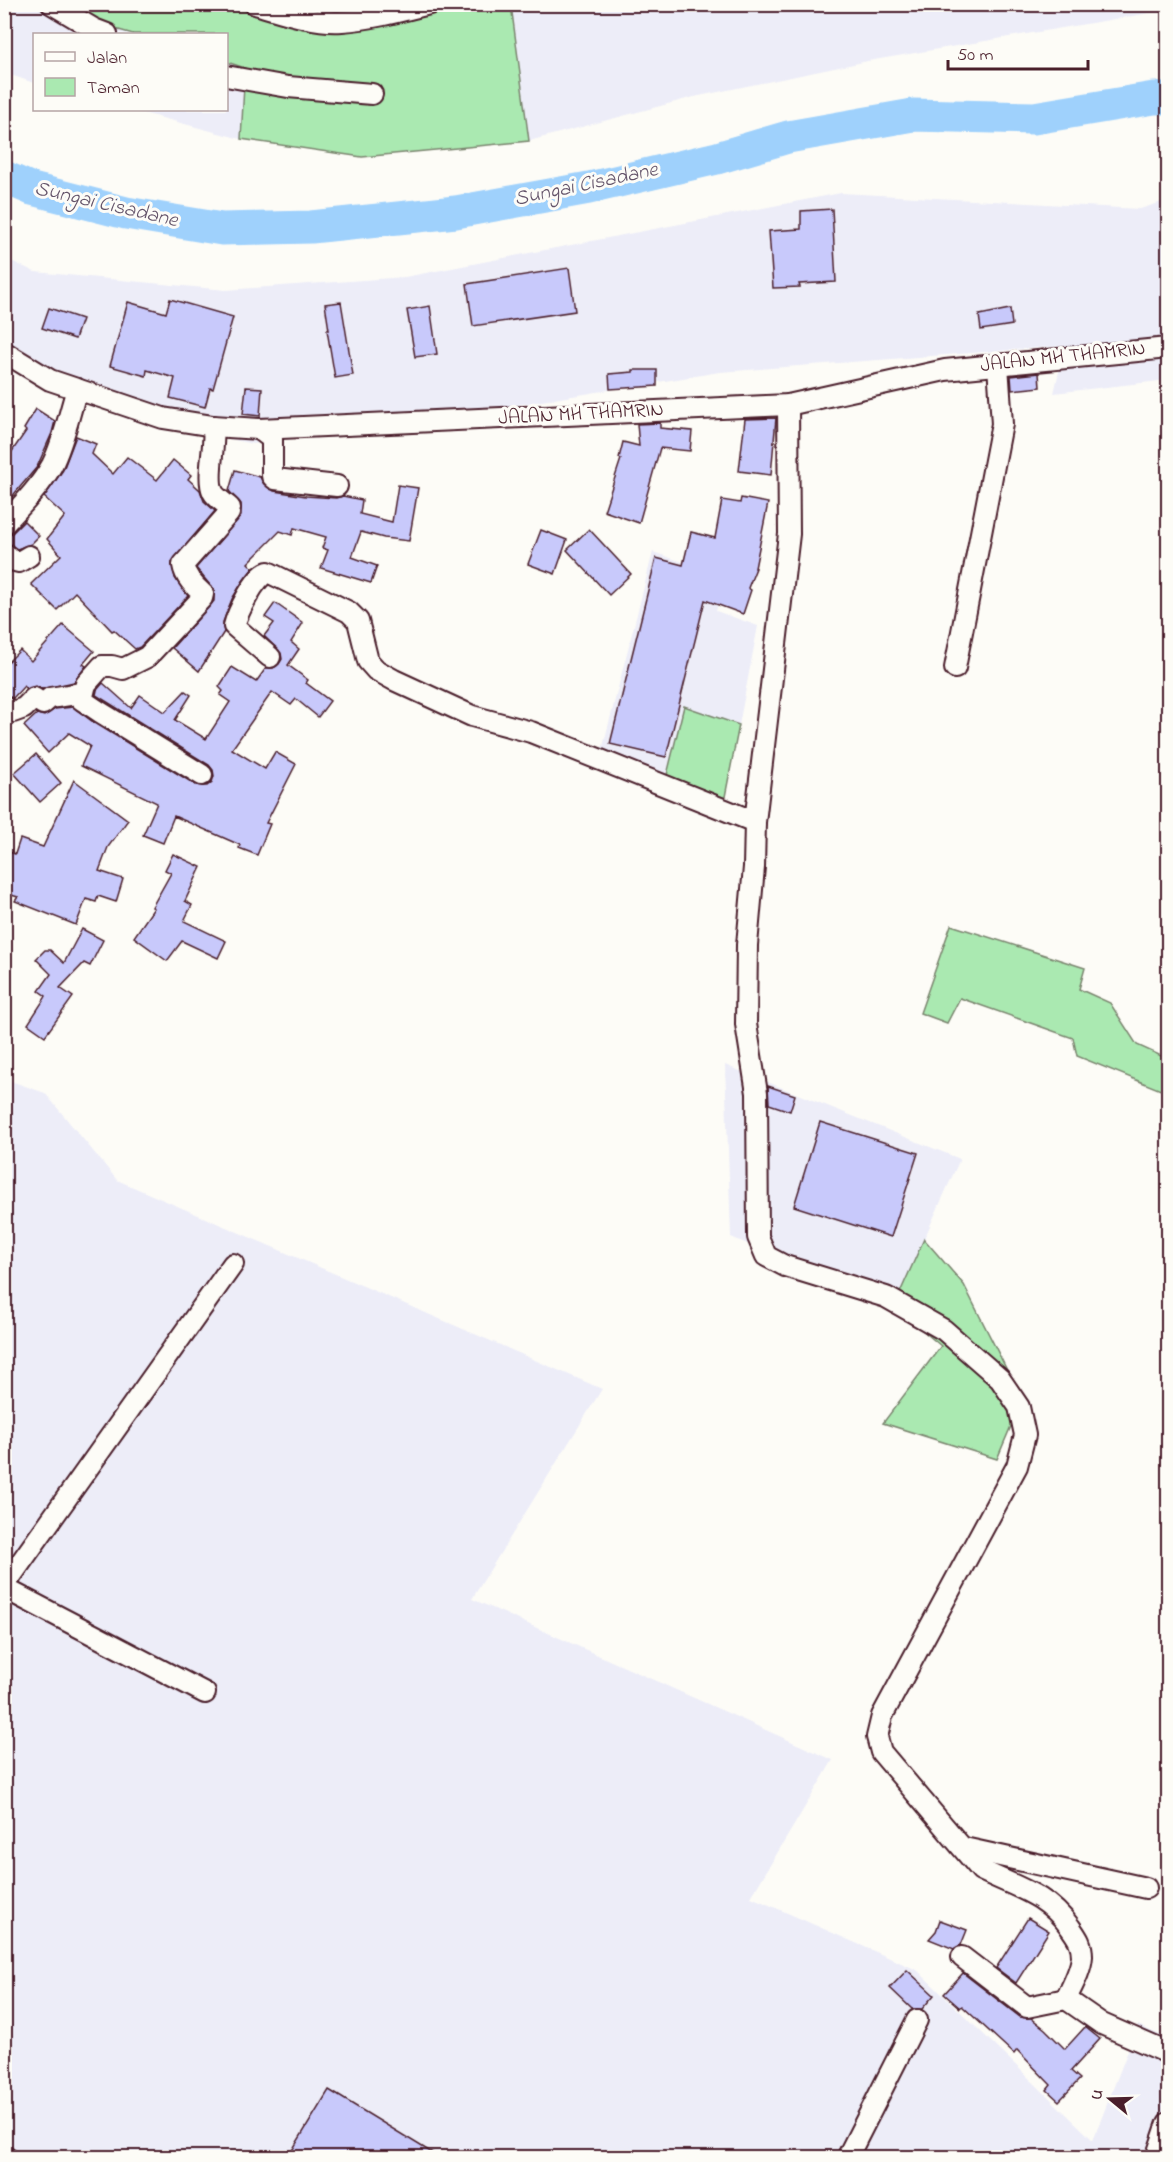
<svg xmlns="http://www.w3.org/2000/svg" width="1173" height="2162" viewBox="0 0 1173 2162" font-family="'Indie Flower',sans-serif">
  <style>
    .built { fill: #ededf8 }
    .green { fill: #aae9b1; stroke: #7a846e; stroke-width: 1.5 }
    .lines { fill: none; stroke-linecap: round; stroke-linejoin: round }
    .river { stroke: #9fd1fc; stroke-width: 33 }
    .building { fill: #c8c9fb; stroke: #4a1f2b; stroke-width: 1.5 }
    .minor-casing { stroke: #4a1f2b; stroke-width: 24 }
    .minor { stroke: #fdfcf7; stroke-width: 20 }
    .labels { text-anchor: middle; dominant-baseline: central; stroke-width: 6; stroke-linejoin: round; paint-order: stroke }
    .street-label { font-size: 20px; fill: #4a1f2b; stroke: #fdfcf7 }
    .water-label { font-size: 21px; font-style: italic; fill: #64546a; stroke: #fdfcf7 }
  </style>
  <rect width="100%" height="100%" fill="#fdfcf7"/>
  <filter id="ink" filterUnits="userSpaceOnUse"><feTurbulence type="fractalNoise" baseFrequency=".0167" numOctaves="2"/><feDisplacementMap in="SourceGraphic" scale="12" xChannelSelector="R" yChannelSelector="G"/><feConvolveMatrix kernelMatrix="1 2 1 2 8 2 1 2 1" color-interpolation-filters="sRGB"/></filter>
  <g filter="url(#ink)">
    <g class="built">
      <path d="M1168,4v6l-300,51 -174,36 -165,44 -18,-136z"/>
      <path d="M5,5h26l102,29h-99v49l-29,-10z"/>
      <path d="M227,62l18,6 -4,71 -109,-29h94z"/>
      <path d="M841,193l299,16 28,-9v180l-114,13 11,-47 -345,26 -203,33 -264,39 -125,-26 -123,-54v-106l30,14 191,18 179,-13z"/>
      <path d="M653,552l74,25 -11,34 42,15 -19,99 -55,-19 -18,73 -65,-25z"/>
      <path d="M725,1065l235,94 -66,147 -163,-69z"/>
      <path d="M5,1079l40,14 72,87 485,209 -130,210 361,161 -82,137 166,73 176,170 45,-115 30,14v66l-23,52 -1140,1z"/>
    </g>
    <g class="green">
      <path d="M293,4l15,7 115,-7 88,1 18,136 -167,16 -121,-18 4,-71 -18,-6 -1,-28h-93l-102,-29z"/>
      <path d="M684,706l55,19 -15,77 -58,-23z"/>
      <path d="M951,925l134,43 -6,21 31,14 27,42 31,14v34l-91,-37 -4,-18 -113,-40 -13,25 -27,-10z"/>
      <path d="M924,1239l40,46 58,115 -25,59 -114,-36 58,-77 -47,-40z"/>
    </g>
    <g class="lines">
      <path class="river" d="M4,177l28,12 94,24 96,16 89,-2 145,-15 133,-24 128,-30 71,-21 125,-22 121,3 120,-20h14"/>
    </g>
    <g class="building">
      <path d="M832,209l4,73 -37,2 1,3 -27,1 -4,-57 32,-2v-18z"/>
      <path d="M569,268l6,43 -102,15 -6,-42z"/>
      <path d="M170,299l63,18 -20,72 -3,-1 -5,19 -35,-9 5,-20 -28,-8 -1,6 -36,-10 18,-64 38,11z"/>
      <path d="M341,302l12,73 -18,3 -8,-48h2l-4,-26z"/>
      <path d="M430,306l7,48 -22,3 -8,-47z"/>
      <path d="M49,308l33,11 -7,20 -33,-11z"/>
      <path d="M1010,309l2,16 -31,5 -2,-15z"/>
      <path d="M633,370h24v16l-47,3 -1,-15 24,-2z"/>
      <path d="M1039,373l1,14 -28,3 -1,-14z"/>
      <path d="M246,387l16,1 -2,28 -17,-2z"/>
      <path d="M36,409l19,12 -3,12 -15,34 -33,39v-43l22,-32 -2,-2z"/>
      <path d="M776,418l-5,57 -32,-4 6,-52z"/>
      <path d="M660,423v5l32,3 -2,20 -30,-3 -21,75 -35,-12 17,-52 -2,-1 4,-16 16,4 -2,-22z"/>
      <path d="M76,436l20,8 -4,10 21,20 14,-17 30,23 16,-20 18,15 -3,4 12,11 4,11 11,10 -43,51 3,16 13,18 -48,51 -5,2 -21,-19 -2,1 -37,-39 -18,18 -26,-26 30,-29 -14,-16 18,-23 -21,-19 19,-27z"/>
      <path d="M235,470l25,7 4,7 10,7 32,5 30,2 7,-2 19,4 -2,14 32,8 6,-37 20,3 -9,53 -25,-3 -23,-6 -9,25 25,9 -6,17 -50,-15 7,-18 -6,-2 4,-11 -32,-9 -2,7 -12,-4 -32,32 5,5 -10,13 -11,18 -9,23 1,10 -25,39 -27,-23 42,-47v-11l-18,-22 45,-52v-12l-12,-13z"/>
      <path d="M741,498l27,5 -13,65h1l-8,20 3,2 -8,24 -38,-14 -39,157 -56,-13 46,-186 27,7 8,-33 24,6 7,-38 18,3z"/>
      <path d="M24,521l15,15 -8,8 -14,5 -13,-8v-5l8,-3z"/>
      <path d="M589,529l42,45 -22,21 -42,-45z"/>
      <path d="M541,530l26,10 -12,34 -27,-10z"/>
      <path d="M275,603l28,20 -12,19 8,7 -11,16 20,15 -2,3 24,18 -12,16 -22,-18 -5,6 -19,-13 -40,57 33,20 10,-17 21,12 -30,59 4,1 -13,31 -18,-7 1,-3 -66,-29 -11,27 -20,-8 14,-32 -76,-37 9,-20 -21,-13 -21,20 -24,-27 13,-12 7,2 11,-7 18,-2 20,15 103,63 11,1 5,-4 2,-6 -1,-6 -4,-5 -113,-70 1,-5 6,-7 28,25 9,-13 25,17 20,-21 6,4 -16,25 31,19 24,-37 -10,-7 3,-4 -4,-4 13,-20 24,15 10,-14h7l6,-4 3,-5 -1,-6 -17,-17 10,-13 -9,-6z"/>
      <path d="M63,625l31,26 -11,13 3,2 -12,16 -32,7 -7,-3 -8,3 -3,-3 -11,12 -9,-3v-29l16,-16 11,11z"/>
      <path d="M36,754l25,29 -21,19 -26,-29z"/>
      <path d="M74,780l54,40 -20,27 -9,24 24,8 -7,23 -18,-6 -2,6 -10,-3 -10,26 -61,-24 3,-4 -14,-4v-28l5,-13 6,2 5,-15 23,8z"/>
      <path d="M173,854l28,13 -16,34 7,4 -8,16 42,20 -8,17 -36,-17 -15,20 -33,-24 20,-29 -2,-1 19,-34 -6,-3z"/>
      <path d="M82,929l21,11 -13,26 -6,-3 -24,25 13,9 -28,39 -17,-12 17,-26 1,-2 -7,-5 12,-17 -15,-15 9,-9h5l14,13z"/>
      <path d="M768,1086l27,9 -5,16 -21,-7z"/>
      <path d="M820,1122l98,31 -27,84 -97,-31z"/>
      <path d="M1028,1918l21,13 -33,52 -20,-15z"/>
      <path d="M940,1920l27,10 -6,15 -7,4 -25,-10 7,-8z"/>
      <path d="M907,1970l27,25 -12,14h-10l-22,-21z"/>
      <path d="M963,1973l57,44 11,1 14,11 20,20 20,-22 15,12 -29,32 9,8 -21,22 -12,-11 4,-5 -34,-35 -3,4 -52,-48 -2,2 -16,-14z"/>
      <path d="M329,2090l110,67h-151z"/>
    </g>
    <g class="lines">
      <g class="minor-casing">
        <g id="minor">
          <path d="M52,4l42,25 13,5"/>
          <path d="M255,4c28,8 58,19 87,17 30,-2 59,-10 87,-17"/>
          <path d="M226,76l62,11 84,7"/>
          <path d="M4,352l46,28 113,38 50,8 46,3 529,-24 157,-35 223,-22"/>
          <path d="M788,405l1,129 -34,288 -1,45 -7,78 -1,79 11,69 1,144 8,19 19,10 101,31 58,33 56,49 19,28 6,28 -8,31 -135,250 -5,21 4,15 100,118c36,18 64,23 89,57 7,10 12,16 12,29 -1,15 -10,30 -16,43"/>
          <path d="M259,429l13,10v37l3,3 62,7"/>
          <path d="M4,524c17,-18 36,-37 48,-59 12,-24 17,-51 25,-76"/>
          <path d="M4,553l7,7 8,2 10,-6"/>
          <path d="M270,657l-36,-31c3,-12 21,-50 34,-54l81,40 9,9 10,40 8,9 18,10 78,36 59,16 224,90"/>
          <path d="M955,668l47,-244 -4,-59"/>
          <path d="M4,707l9,5 11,-4 10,-10 9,6 7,-6 32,-5"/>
          <path d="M202,775l-102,-63 -18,-12 4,-16 16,-18h10l11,3 24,-12 55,-59 1,-4c-9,-8 -18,-17 -20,-29l46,-52 1,-5c-5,-5 -14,-10 -17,-16 -7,-15 3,-48 0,-66"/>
          <path d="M4,1586l229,-322"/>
          <path d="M4,1588l201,105"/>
          <path d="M964,1848l182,40"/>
          <path d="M962,1957l65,50 39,-8 36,25 66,29"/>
          <path d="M4,2156l3,2"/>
          <path d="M847,2158l70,-138"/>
          <path d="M1156,2158l12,-35"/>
        </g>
      </g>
      <use href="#minor" class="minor"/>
    </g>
  </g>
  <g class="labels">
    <g class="street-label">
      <text transform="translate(1063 358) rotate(-6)">JALAN MH THAMRIN</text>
      <text transform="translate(581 415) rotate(-3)">JALAN MH THAMRIN</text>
    </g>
    <g class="water-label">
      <text transform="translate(586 185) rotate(-12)">Sungai Cisadane</text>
      <text transform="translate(106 205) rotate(13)">Sungai Cisadane</text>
    </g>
  </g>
  <rect width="1173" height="2162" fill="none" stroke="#fdfcf7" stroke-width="24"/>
  <rect x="12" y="12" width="1149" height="2138" fill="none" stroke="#4a1f2b" stroke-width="2" filter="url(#ink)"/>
  <rect x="33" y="33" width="195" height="78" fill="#fdfcf7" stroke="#b5a4a5" stroke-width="1.5"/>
  <rect x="45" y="52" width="30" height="9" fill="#fdfcf7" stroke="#b5a4a5" stroke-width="1.5"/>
  <text x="87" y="63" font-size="18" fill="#4a1f2b">Jalan</text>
  <rect x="45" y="78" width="30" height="18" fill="#aae9b1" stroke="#b5a4a5" stroke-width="1.5"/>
  <text x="87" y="93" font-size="18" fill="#4a1f2b">Taman</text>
  <g transform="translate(1110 2099) rotate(289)" stroke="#fdfcf7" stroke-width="4.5" paint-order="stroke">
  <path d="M0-4.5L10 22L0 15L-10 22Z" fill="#4a1f2b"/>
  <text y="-9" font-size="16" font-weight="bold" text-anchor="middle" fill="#4a1f2b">U</text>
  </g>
  <path d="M948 60v9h140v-9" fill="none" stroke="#4a1f2b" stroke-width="3"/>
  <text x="957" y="60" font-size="18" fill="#4a1f2b" stroke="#fdfcf7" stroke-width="4.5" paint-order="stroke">50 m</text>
</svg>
